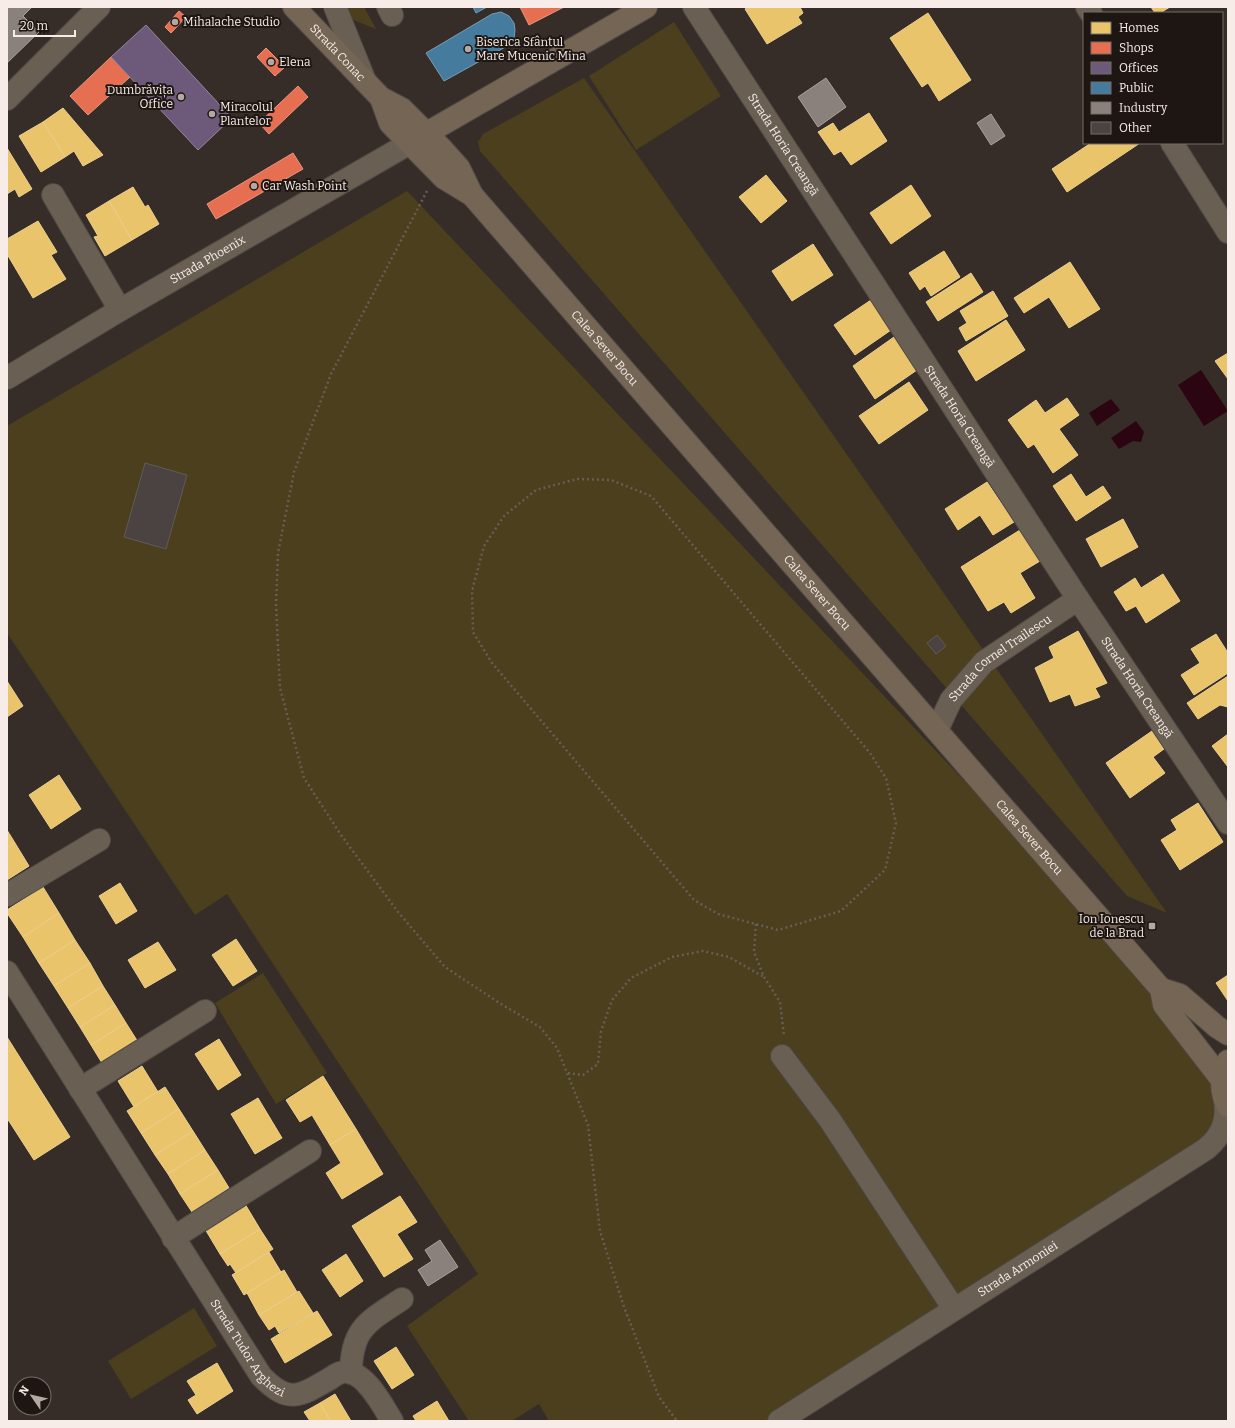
<svg xmlns="http://www.w3.org/2000/svg" width="1235" height="1428" viewBox="0 0 1235 1428" font-family="Bitter,serif">
  <style>
    .green { fill: #4b3f1d }
    .water { fill: #2c0513 }
    .homes { fill: #e9c46a; stroke: #edd090 }
    .shops { fill: #e76f51; stroke: #ec947e }
    .offices { fill: #6d597a; stroke: #96859b }
    .public { fill: #457b9d; stroke: #7a9db3 }
    .industry { fill: #8a817c; stroke: #aba19c }
    .building { fill: #4b4341; stroke: #625a57 }
    .lines { fill: none; stroke-linecap: round; stroke-linejoin: round }
    .minor-casing { stroke: #504944; stroke-width: 24 }
    .major-casing { stroke: #504944; stroke-width: 24 }
    .path { stroke: #665e56; stroke-width: 2.5; stroke-dasharray: 2 3; stroke-linecap: butt }
    .minor { stroke: #695f53; stroke-width: 22 }
    .major { stroke: #746554; stroke-width: 22 }
    .poi-dot { fill: #b3a9a4; stroke: #1d1612; stroke-width: 1.5 }
    .labels { text-anchor: middle; dominant-baseline: central; stroke-width: 4; stroke-linejoin: round; paint-order: stroke }
    .poi-label { font-size: 12px; fill: #f7ece7; stroke: #1d1612; text-anchor: start }
    .street-label { font-size: 12px; fill: #f7ece7; stroke: #1d1612 }
  </style>
  <rect width="100%" height="100%" fill="#362d29"/>
  <g class="green">
    <path d="M321,7h43l12,22z"/>
    <path d="M674,22l47,74 -85,54 -47,-74z"/>
    <path d="M584,78l583,835 -40,-17 -647,-745 -2,-9 5,-8z"/>
    <path d="M407,191l754,798 65,76 -7,70 -443,286h-227l-10,-17 -27,17h-43l-62,-95 71,-52 -251,-380 -32,21 -188,-282v-207z"/>
    <path d="M263,973l64,100 -51,31 -61,-101z"/>
    <path d="M194,1308l23,38 -86,53 -23,-38z"/>
  </g>
  <g class="water">
    <path d="M1201,370l27,41 -24,15 -26,-41z"/>
    <path d="M1111,399l9,11 -23,16 -8,-13z"/>
    <path d="M1136,421l8,11 -3,10 -8,-1 -14,8 -8,-11z"/>
  </g>
  <g class="homes">
    <path d="M748,7h52l3,6 -5,4 4,6 -35,21 -22,-35z"/>
    <path d="M1151,7h19l-10,6h-5z"/>
    <path d="M928,13l43,67 -32,21 -11,-18 -6,4 -32,-49z"/>
    <path d="M63,108l40,47 -20,11 -9,-15 -9,6 -22,-35z"/>
    <path d="M869,113l18,28 -36,24 -10,-14 -7,4 -16,-23 15,-9 6,9z"/>
    <path d="M43,122l22,35 -24,15 -22,-36z"/>
    <path d="M1091,143h49l-73,49 -15,-23z"/>
    <path d="M7,148l25,41 -13,8 -4,-8 -8,5z"/>
    <path d="M766,175l21,26 -26,22 -22,-26z"/>
    <path d="M911,185l20,31 -40,28 -21,-31z"/>
    <path d="M133,187l12,20 3,-2 11,19 -27,16 -23,-39z"/>
    <path d="M109,201l23,39 -27,16 -11,-19 4,-1 -12,-21z"/>
    <path d="M38,221l19,31 -6,3 15,24 -33,19 -26,-44v-15z"/>
    <path d="M813,244l20,31 -41,26 -20,-30z"/>
    <path d="M944,251l16,26 -29,19 -6,-10 -5,4 -11,-17z"/>
    <path d="M1070,262l30,47 -31,19 -20,-31 -25,16 -10,-15z"/>
    <path d="M971,273l12,19 -45,29 -12,-19z"/>
    <path d="M993,291l15,25 -42,25 -7,-13 8,-5 -7,-12z"/>
    <path d="M871,300l20,30 -36,25 -21,-30z"/>
    <path d="M1006,320l19,30 -49,31 -18,-30z"/>
    <path d="M894,337l23,33 -42,29 -22,-33z"/>
    <path d="M1228,353v26l-13,-18z"/>
    <path d="M909,382l19,28 -49,34 -20,-28z"/>
    <path d="M1067,398l12,17 -20,14 19,26 -25,18 -19,-29 -6,4 -20,-28 28,-20 9,13z"/>
    <path d="M1071,474l15,23 17,-11 8,12 -35,23 -23,-35z"/>
    <path d="M987,482l27,40 -21,13 -13,-20 -22,15 -13,-21z"/>
    <path d="M1123,519l15,28 -37,20 -15,-28z"/>
    <path d="M1020,530l20,31 -20,12 15,25 -24,15 -7,-11 -16,9 -27,-44z"/>
    <path d="M1163,574l17,27 -34,22 -10,-17 -10,5 -12,-19 21,-14 6,10z"/>
    <path d="M1078,631l29,52 -12,5 5,9 -25,9 -5,-12 -20,8 -15,-34 19,-10 -5,-11z"/>
    <path d="M1216,634l12,19v20l-34,22 -13,-20 19,-12 -9,-14z"/>
    <path d="M1228,676v31l-8,-2 -22,14 -11,-16z"/>
    <path d="M7,681l16,25 -16,11z"/>
    <path d="M1152,731l12,18 -11,8 12,16 -35,25 -24,-35z"/>
    <path d="M1228,734v33l-16,-21z"/>
    <path d="M59,775l22,34 -30,20 -22,-34z"/>
    <path d="M1198,803l25,39 -43,28 -19,-30 16,-10 -6,-10z"/>
    <path d="M7,830l8,13 -8,6z"/>
    <path d="M15,843l14,23 -22,14v-31z"/>
    <path d="M120,883l17,28 -21,13 -17,-28z"/>
    <path d="M43,887l16,26 -36,24 -16,-24v-3z"/>
    <path d="M59,913l16,27 -36,23 -16,-26z"/>
    <path d="M236,939l21,32 -24,15 -21,-31z"/>
    <path d="M75,940l15,23 -36,23 -15,-23z"/>
    <path d="M158,942l18,28 -31,18 -17,-28z"/>
    <path d="M90,963l13,23 -35,22 -14,-22z"/>
    <path d="M1228,975v26l-12,-18z"/>
    <path d="M103,986l12,19 -35,22 -12,-19z"/>
    <path d="M115,1005l11,18 -35,22 -11,-18z"/>
    <path d="M126,1023l12,19 -36,21 -11,-18z"/>
    <path d="M7,1037l63,100 -36,23 -27,-42z"/>
    <path d="M219,1039l22,36 -23,15 -23,-36z"/>
    <path d="M142,1066l16,26 -24,15 -16,-26z"/>
    <path d="M323,1076l33,53 -26,16 -18,-30 -12,7 -14,-22z"/>
    <path d="M165,1087l14,22 -38,24 -14,-22z"/>
    <path d="M258,1098l24,40 -27,16 -24,-40z"/>
    <path d="M179,1109l14,22 -38,24 -14,-22z"/>
    <path d="M356,1129l27,45 -41,25 -16,-26 15,-10 -11,-18z"/>
    <path d="M193,1131l12,19 -37,24 -13,-19z"/>
    <path d="M205,1150l13,20 -38,24 -12,-20z"/>
    <path d="M218,1170l11,18 -37,24 -12,-18z"/>
    <path d="M400,1196l17,26 -20,12 16,25 -29,18 -32,-51z"/>
    <path d="M245,1204l15,25 -40,25 -15,-25z"/>
    <path d="M260,1229l13,20 -37,24 -6,-9 -2,2 -8,-12z"/>
    <path d="M269,1252l12,20 -37,23 -12,-20z"/>
    <path d="M346,1254l17,27 -23,16 -18,-27z"/>
    <path d="M284,1270l13,22 -38,23 -12,-22z"/>
    <path d="M299,1291l14,22 -34,20 -4,-7 -6,4 -10,-15z"/>
    <path d="M317,1311l15,24 -47,28 -14,-24z"/>
    <path d="M396,1347l18,28 -22,14 -18,-28z"/>
    <path d="M217,1363l16,28 -36,23 -9,-14 8,-5 -9,-14z"/>
    <path d="M335,1394l16,27h-21l-10,-18z"/>
    <path d="M437,1401l12,20h-33l-3,-5z"/>
    <path d="M320,1403l10,18h-20l-6,-9z"/>
  </g>
  <g class="shops">
    <path d="M520,7h44l-35,18z"/>
    <path d="M179,11l7,6 -15,16 -6,-6z"/>
    <path d="M266,48l19,19 -10,9 -18,-19z"/>
    <path d="M111,57l19,20 -42,38 -18,-19z"/>
    <path d="M298,86l10,11 -39,37 -10,-11z"/>
    <path d="M293,153l10,16 -87,50 -9,-15z"/>
  </g>
  <path class="offices" d="M146,25l86,93 -34,32 -87,-93z"/>
  <g class="public">
    <path d="M473,7h14l-11,6z"/>
    <path d="M501,12l8,4 5,7 1,7 -1,9 -5,6 -65,36 -18,-28 66,-39z"/>
  </g>
  <g class="industry">
    <path d="M7,7h25l-9,9 16,16 -32,31z"/>
    <path d="M826,78l20,29 -28,20 -20,-30z"/>
    <path d="M991,114l14,22 -14,9 -14,-22z"/>
    <path d="M440,1240l18,27 -30,19 -10,-16 14,-9 -7,-11z"/>
  </g>
  <g class="building">
    <path d="M145,463l42,12 -21,74 -42,-12z"/>
    <path d="M937,635l9,11 -10,8 -9,-11z"/>
  </g>
  <g class="lines">
    <g class="minor-casing">
      <g id="minor">
        <path d="M335,7l30,74"/>
        <path d="M388,7l4,8"/>
        <path id="s1" d="M694,7l384,592 150,224"/>
        <path d="M1087,7l4,6"/>
        <path d="M7,99l92,-92"/>
        <path d="M1172,143l56,89"/>
        <path d="M53,195l67,115"/>
        <path id="s2" d="M7,378l113,-68 290,-167"/>
        <path id="s3" d="M937,730l14,-30 33,-38 94,-63"/>
        <path d="M7,895l92,-55"/>
        <path id="s4" d="M7,972l254,404c28,29 39,20 70,2 4,-3 11,-7 17,-6 19,3 35,34 44,49"/>
        <path d="M782,1056l48,64 124,189"/>
        <path d="M80,1089l125,-78"/>
        <path d="M173,1238l137,-87"/>
        <path d="M351,1373c0,-45 18,-52 51,-74"/>
        <path id="s5" d="M779,1421l427,-272c17,-14 23,-31 18,-53"/>
      </g>
    </g>
    <g class="major-casing">
      <g id="major">
        <path id="s6" d="M294,7l87,91 21,11 40,40 17,19 13,27 689,794 3,16 58,75"/>
        <path d="M381,98l9,25 54,55 28,17"/>
        <path d="M427,133l219,-126"/>
        <path d="M1161,989l19,6 37,32 11,7"/>
        <path d="M1228,1061c-8,15 -8,31 0,45"/>
      </g>
    </g>
    <g class="path">
      <path d="M427,191l-96,183 -37,98 -16,81 -2,51 4,84 24,90 37,57 57,77 47,55 56,37 39,23 17,21 31,77 12,106 24,76 35,90 18,24"/>
      <path d="M577,479l34,1 40,16 219,257 16,25 10,45 -11,47 -44,41 -63,19 -60,-16 -24,-14 -202,-237 -19,-31 -1,-41 12,-45 20,-30 32,-26z"/>
      <path d="M756,924l-2,28 10,25 16,25 4,34"/>
      <path d="M568,1073l15,2 15,-11 3,-33 11,-31 19,-22 41,-21 31,-6 26,6 35,20"/>
    </g>
    <use href="#minor" class="minor"/>
    <use href="#major" class="major"/>
  </g>
  <g class="poi-dot">
    <circle cx="175" cy="22" r="4"/>
    <circle cx="468" cy="49" r="4"/>
    <circle cx="271" cy="62" r="4"/>
    <circle cx="181" cy="97" r="4"/>
    <circle cx="212" cy="114" r="4"/>
    <circle cx="254" cy="186" r="4"/>
    <rect x="1148" y="922" width="8" height="8" rx="2"/>
  </g>
  <g class="labels">
    <g class="poi-label">
      <text x="183" y="22">Mihalache Studio</text>
      <text x="476" y="42">Biserica Sfântul<tspan x="476" dy="14">Mare Mucenic Mina</tspan></text>
      <text x="279" y="62">Elena</text>
      <text x="173" y="90" text-anchor="end">Dumbrăvița<tspan x="173" dy="14">Office</tspan></text>
      <text x="220" y="107">Miracolul<tspan x="220" dy="14">Plantelor</tspan></text>
      <text x="262" y="186">Car Wash Point</text>
      <text x="1144" y="919" text-anchor="end">Ion Ionescu<tspan x="1144" dy="14">de la Brad</tspan></text>
    </g>
    <g class="street-label">
      <text stroke="none"><textPath href="#s6" startOffset="63">Strada Conac</textPath></text>
      <text stroke="none"><textPath href="#s1" startOffset="164">Strada Horia Creangă</textPath></text>
      <text stroke="none"><textPath href="#s2" startOffset="233">Strada Phoenix</textPath></text>
      <text stroke="none"><textPath href="#s6" startOffset="464">Calea Sever Bocu</textPath></text>
      <text stroke="none"><textPath href="#s1" startOffset="488">Strada Horia Creangă</textPath></text>
      <text stroke="none"><textPath href="#s6" startOffset="788">Calea Sever Bocu</textPath></text>
      <text stroke="none"><textPath href="#s3" startOffset="98">Strada Cornel Trailescu</textPath></text>
      <text stroke="none"><textPath href="#s1" startOffset="812">Strada Horia Creangă</textPath></text>
      <text stroke="none"><textPath href="#s6" startOffset="1112">Calea Sever Bocu</textPath></text>
      <text stroke="none"><textPath href="#s5" startOffset="283">Strada Armoniei</textPath></text>
      <text stroke="none"><textPath href="#s4" startOffset="447">Strada Tudor Arghezi</textPath></text>
    </g>
  </g>
  <rect width="1235" height="1428" fill="none" stroke="#f7ece7" stroke-width="16"/>
  <rect x="1083" y="12" width="140" height="132" fill="#1d1612" stroke="#746c67"/>
  <rect x="1091" y="22" width="20" height="12" fill="#e9c46a" stroke="#746c67"/>
  <text x="1119" y="32" font-size="12" fill="#f7ece7">Homes</text>
  <rect x="1091" y="42" width="20" height="12" fill="#e76f51" stroke="#746c67"/>
  <text x="1119" y="52" font-size="12" fill="#f7ece7">Shops</text>
  <rect x="1091" y="62" width="20" height="12" fill="#6d597a" stroke="#746c67"/>
  <text x="1119" y="72" font-size="12" fill="#f7ece7">Offices</text>
  <rect x="1091" y="82" width="20" height="12" fill="#457b9d" stroke="#746c67"/>
  <text x="1119" y="92" font-size="12" fill="#f7ece7">Public</text>
  <rect x="1091" y="102" width="20" height="12" fill="#8a817c" stroke="#746c67"/>
  <text x="1119" y="112" font-size="12" fill="#f7ece7">Industry</text>
  <rect x="1091" y="122" width="20" height="12" fill="#4b4341" stroke="#746c67"/>
  <text x="1119" y="132" font-size="12" fill="#f7ece7">Other</text>
  <g transform="translate(32 1396) rotate(304)"><circle r="19" fill="#1d1612" stroke="#746c67"/>
  <path d="M0-3L7 15L0 10L-7 15Z" fill="#b3a9a4"/>
  <text y="-6" font-size="11" font-weight="bold" text-anchor="middle" fill="#f7ece7">N</text>
  </g>
  <path d="M14 30v6h61v-6" fill="none" stroke="#f7ece7" stroke-width="2"/>
  <text x="20" y="30" font-size="12" fill="#f7ece7" stroke="#1d1612" stroke-width="3" paint-order="stroke">20 m</text>
</svg>
